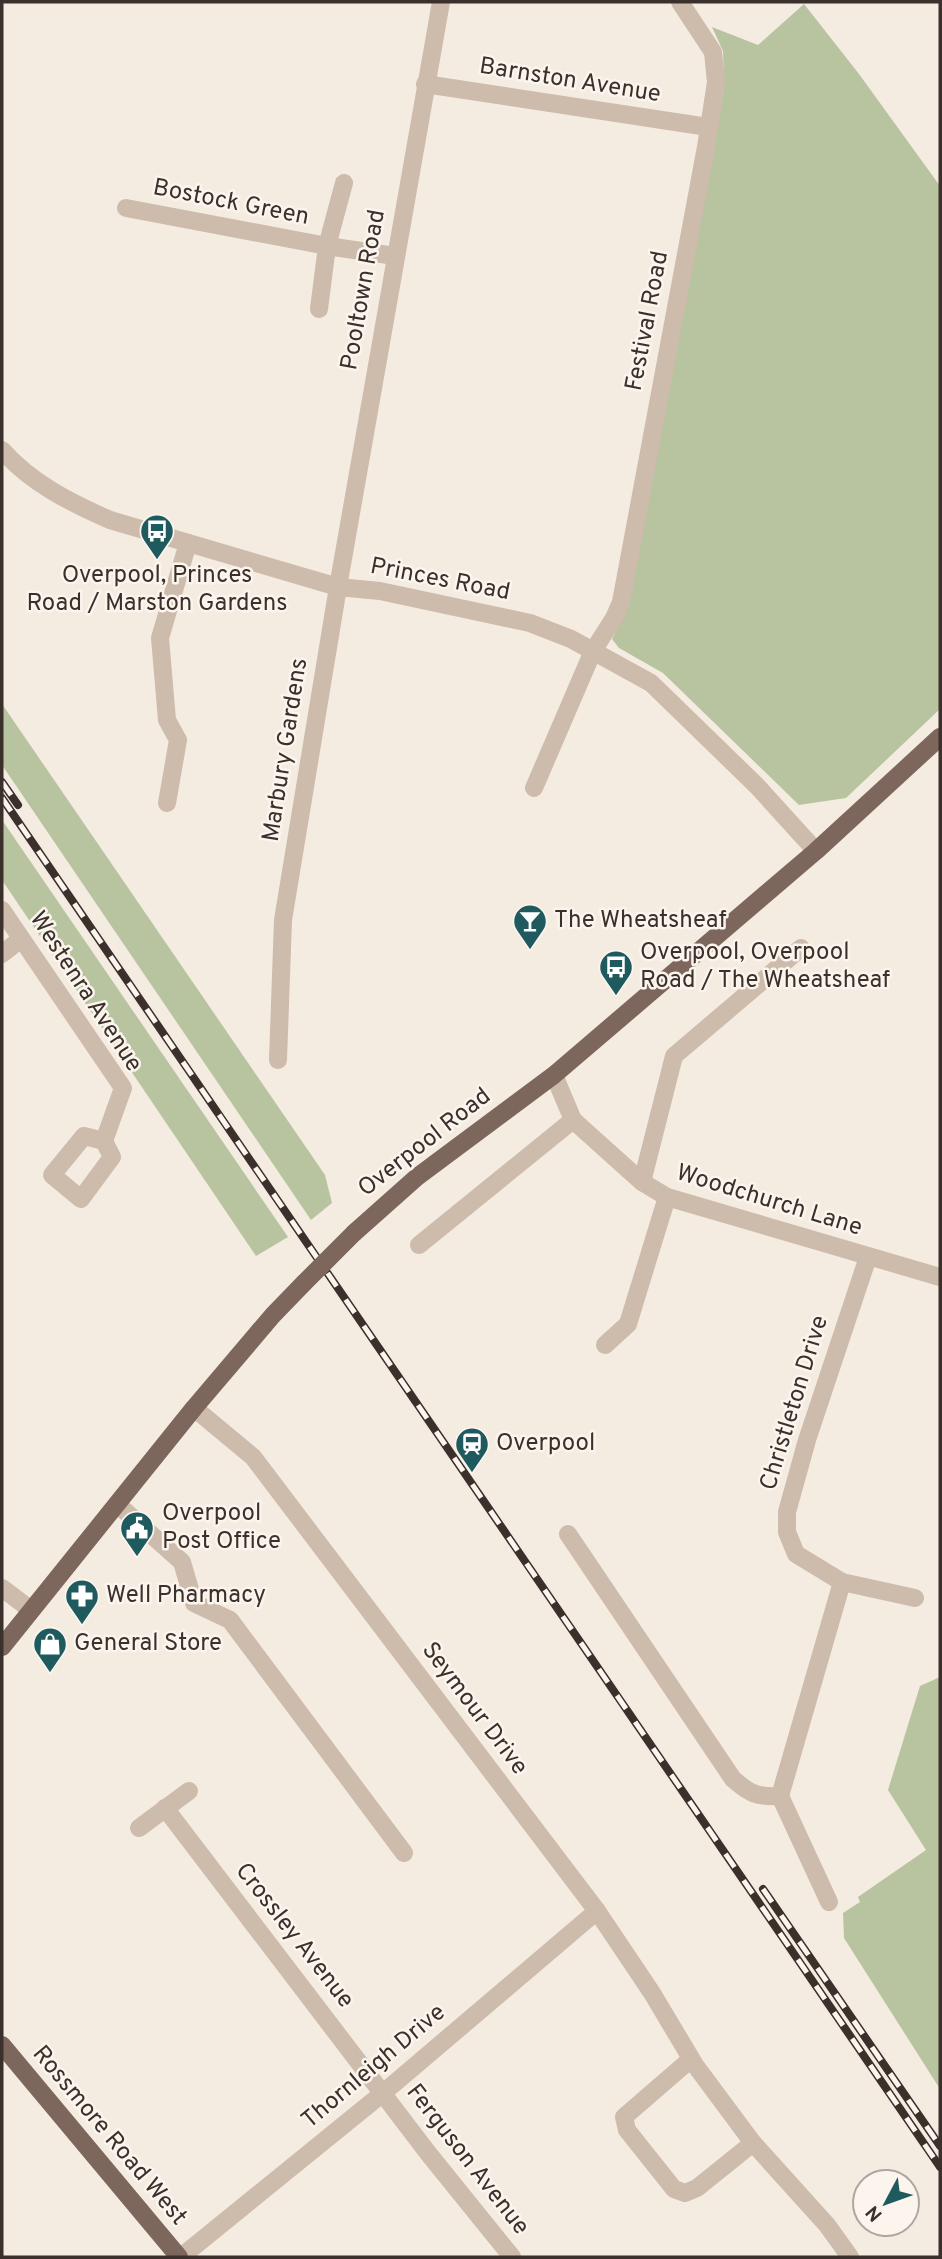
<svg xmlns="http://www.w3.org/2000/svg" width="942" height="2259" viewBox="0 0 942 2259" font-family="Overpass,sans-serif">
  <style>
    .green { fill: #b8c4a0 }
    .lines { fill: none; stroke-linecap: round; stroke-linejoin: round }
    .minor { stroke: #cdbbac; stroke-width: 18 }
    .major { stroke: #7d675c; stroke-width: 18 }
    .rail-casing { stroke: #3b302b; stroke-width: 8 }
    .rail { stroke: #fbf5ee; stroke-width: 5; stroke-dasharray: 16; stroke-linecap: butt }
    .major-bridge { stroke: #7d675c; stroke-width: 18 }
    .labels { text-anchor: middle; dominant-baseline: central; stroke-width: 5; stroke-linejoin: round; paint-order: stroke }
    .street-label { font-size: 24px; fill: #3b302b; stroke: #fbf5ee }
    .poi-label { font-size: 24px; fill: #3b302b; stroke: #fbf5ee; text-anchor: start }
  </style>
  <rect width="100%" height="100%" fill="#f4ebe1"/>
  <g class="green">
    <path d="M804,4l55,70 81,112v523l-94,89 -47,7 -136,-132 -44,-25 -7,-9 14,-28 98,-523 -1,-37 -11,-24 46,18z"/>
    <path d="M2,704l323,471 7,28 -21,17 -309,-455z"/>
    <path d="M2,820l286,417 -32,19 -254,-376z"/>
    <path d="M940,1677v412l-96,-151 -1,-25 17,-11 -2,-5 68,-47 -38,-60 32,-104z"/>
  </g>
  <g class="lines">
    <g class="minor">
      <path d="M425,84l283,43"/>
      <path d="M126,208l201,38 68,10"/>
      <path d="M319,309l8,-63 17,-63"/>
      <path d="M2,450c29,33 69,53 108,70l228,67 42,4 150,32 41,16 80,44 106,103 59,65"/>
      <path d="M534,788l59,-137 21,-33 7,-16 85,-455 10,-65 -3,-30 -33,-50"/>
      <path d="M167,803l11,-63 -11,-20 -7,-82 28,-95"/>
      <path d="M2,910l121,178 -19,53"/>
      <path d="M2,954l19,-15"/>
      <path d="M278,1060l5,-140 55,-333 103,-585"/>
      <path d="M554,1075l19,45 69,62 25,15 273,80"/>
      <path d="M84,1136l20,5 8,16 -31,42 -29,-24z"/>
      <path d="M642,1182l32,-126 127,-108"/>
      <path d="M419,1245l154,-125"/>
      <path d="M605,1345l23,-21 39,-127"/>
      <path d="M194,1408l59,49 344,454 55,82 43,72 58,78 74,82 23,32"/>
      <path d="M117,1504l65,58 12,41 36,17 174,233"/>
      <path d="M568,1534l165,245c17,15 24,18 47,17l62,-214 -46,-28 -9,-22v-20l20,-72 61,-183"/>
      <path d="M842,1582l73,16"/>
      <path d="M2,1588l29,22"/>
      <path d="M780,1796l49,106"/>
      <path d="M165,1808l263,345 84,104"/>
      <path d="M139,1828l50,-37"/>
      <path d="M691,2059l-67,58 3,13 47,59 11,4 12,-5 56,-45"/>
      <path d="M181,2257l202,-164 214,-182"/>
    </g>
    <g class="major">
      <path d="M354,1233l63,-56 137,-102 262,-224 124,-114"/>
      <path d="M2,1647l192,-239 79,-93 31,-32"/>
      <path d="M2,2045l177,212"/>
    </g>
    <g class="rail-casing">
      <g id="rail">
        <path d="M2,782l16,23"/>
        <path d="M2,798l938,1369"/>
        <path d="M763,1889l177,257"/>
      </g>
    </g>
    <use href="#rail" class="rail"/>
    <path class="major-bridge" d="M304,1283l50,-50"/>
  </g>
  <defs>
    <g id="bus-pin" transform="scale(1.75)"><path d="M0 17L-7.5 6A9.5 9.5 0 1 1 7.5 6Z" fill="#1f5a5e" stroke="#fbf5ee"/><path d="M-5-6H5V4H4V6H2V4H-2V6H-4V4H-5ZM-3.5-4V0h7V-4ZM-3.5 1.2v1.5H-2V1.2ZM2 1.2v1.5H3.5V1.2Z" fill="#fff"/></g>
    <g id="bar-pin" transform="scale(1.75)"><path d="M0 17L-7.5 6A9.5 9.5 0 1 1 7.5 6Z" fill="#1f5a5e" stroke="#fbf5ee"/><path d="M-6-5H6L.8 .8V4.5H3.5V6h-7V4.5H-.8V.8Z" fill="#fff"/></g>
    <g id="station-pin" transform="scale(1.75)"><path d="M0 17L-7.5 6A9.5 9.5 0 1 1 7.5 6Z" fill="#1f5a5e" stroke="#fbf5ee"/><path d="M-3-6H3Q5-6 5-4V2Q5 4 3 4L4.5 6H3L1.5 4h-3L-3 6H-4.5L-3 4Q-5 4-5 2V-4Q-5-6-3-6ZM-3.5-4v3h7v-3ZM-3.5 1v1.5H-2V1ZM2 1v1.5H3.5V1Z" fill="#fff"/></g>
    <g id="civic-pin" transform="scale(1.75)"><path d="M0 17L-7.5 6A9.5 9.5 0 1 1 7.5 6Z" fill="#1f5a5e" stroke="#fbf5ee"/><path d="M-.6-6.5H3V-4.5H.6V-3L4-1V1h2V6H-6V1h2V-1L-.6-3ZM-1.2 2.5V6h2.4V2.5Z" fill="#fff"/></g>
    <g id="pharmacy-pin" transform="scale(1.75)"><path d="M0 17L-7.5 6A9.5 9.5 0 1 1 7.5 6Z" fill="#1f5a5e" stroke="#fbf5ee"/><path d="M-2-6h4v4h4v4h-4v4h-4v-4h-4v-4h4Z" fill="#fff"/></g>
    <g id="shop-pin" transform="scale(1.75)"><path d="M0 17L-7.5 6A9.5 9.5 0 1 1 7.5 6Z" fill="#1f5a5e" stroke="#fbf5ee"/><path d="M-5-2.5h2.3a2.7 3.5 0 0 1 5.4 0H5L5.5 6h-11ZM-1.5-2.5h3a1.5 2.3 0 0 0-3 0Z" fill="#fff"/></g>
  </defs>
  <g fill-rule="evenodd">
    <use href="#bus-pin" x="157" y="531"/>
    <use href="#bar-pin" x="530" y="921"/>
    <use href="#bus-pin" x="616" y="967"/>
    <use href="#station-pin" x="472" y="1444"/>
    <use href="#civic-pin" x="137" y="1528"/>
    <use href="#pharmacy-pin" x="82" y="1596"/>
    <use href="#shop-pin" x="50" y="1644"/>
  </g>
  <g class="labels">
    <g class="street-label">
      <text transform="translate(570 81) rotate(9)">Barnston Avenue</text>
      <text transform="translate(231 203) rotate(11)">Bostock Green</text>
      <text transform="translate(364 290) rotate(-80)">Pooltown Road</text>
      <text transform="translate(648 321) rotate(-79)">Festival Road</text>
      <text transform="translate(440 580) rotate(11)">Princes Road</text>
      <text transform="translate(286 750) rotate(-81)">Marbury Gardens</text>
      <text transform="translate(85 992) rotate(57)">Westenra Avenue</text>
      <text transform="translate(425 1143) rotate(-38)">Overpool Road</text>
      <text transform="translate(769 1201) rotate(17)">Woodchurch Lane</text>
      <text transform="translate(795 1403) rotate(-73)">Christleton Drive</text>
      <text transform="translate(474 1709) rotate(53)">Seymour Drive</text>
      <text transform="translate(294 1936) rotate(52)">Crossley Avenue</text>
      <text transform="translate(374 2067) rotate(-40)">Thornleigh Drive</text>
      <text transform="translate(109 2136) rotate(50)">Rossmore Road West</text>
      <text transform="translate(467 2160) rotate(52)">Ferguson Avenue</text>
    </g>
    <g class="poi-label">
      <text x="157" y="576" text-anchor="middle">Overpool, Princes<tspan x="157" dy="28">Road / Marston Gardens</tspan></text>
      <text x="554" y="921">The Wheatsheaf</text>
      <text x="640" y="953">Overpool, Overpool<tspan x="640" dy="28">Road / The Wheatsheaf</tspan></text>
      <text x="496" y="1444">Overpool</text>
      <text x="162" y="1514">Overpool<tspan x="162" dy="28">Post Office</tspan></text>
      <text x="106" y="1596">Well Pharmacy</text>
      <text x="74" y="1644">General Store</text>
    </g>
  </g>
  <rect width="942" height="2259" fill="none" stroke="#3b302b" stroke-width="7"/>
  <g transform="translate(886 2203) rotate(229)"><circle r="33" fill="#fbf5ee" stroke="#aea6a0" stroke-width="2"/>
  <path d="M0-5L12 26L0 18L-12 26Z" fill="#1f5a5e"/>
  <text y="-10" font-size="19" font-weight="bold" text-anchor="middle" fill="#3b302b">N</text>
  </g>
</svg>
